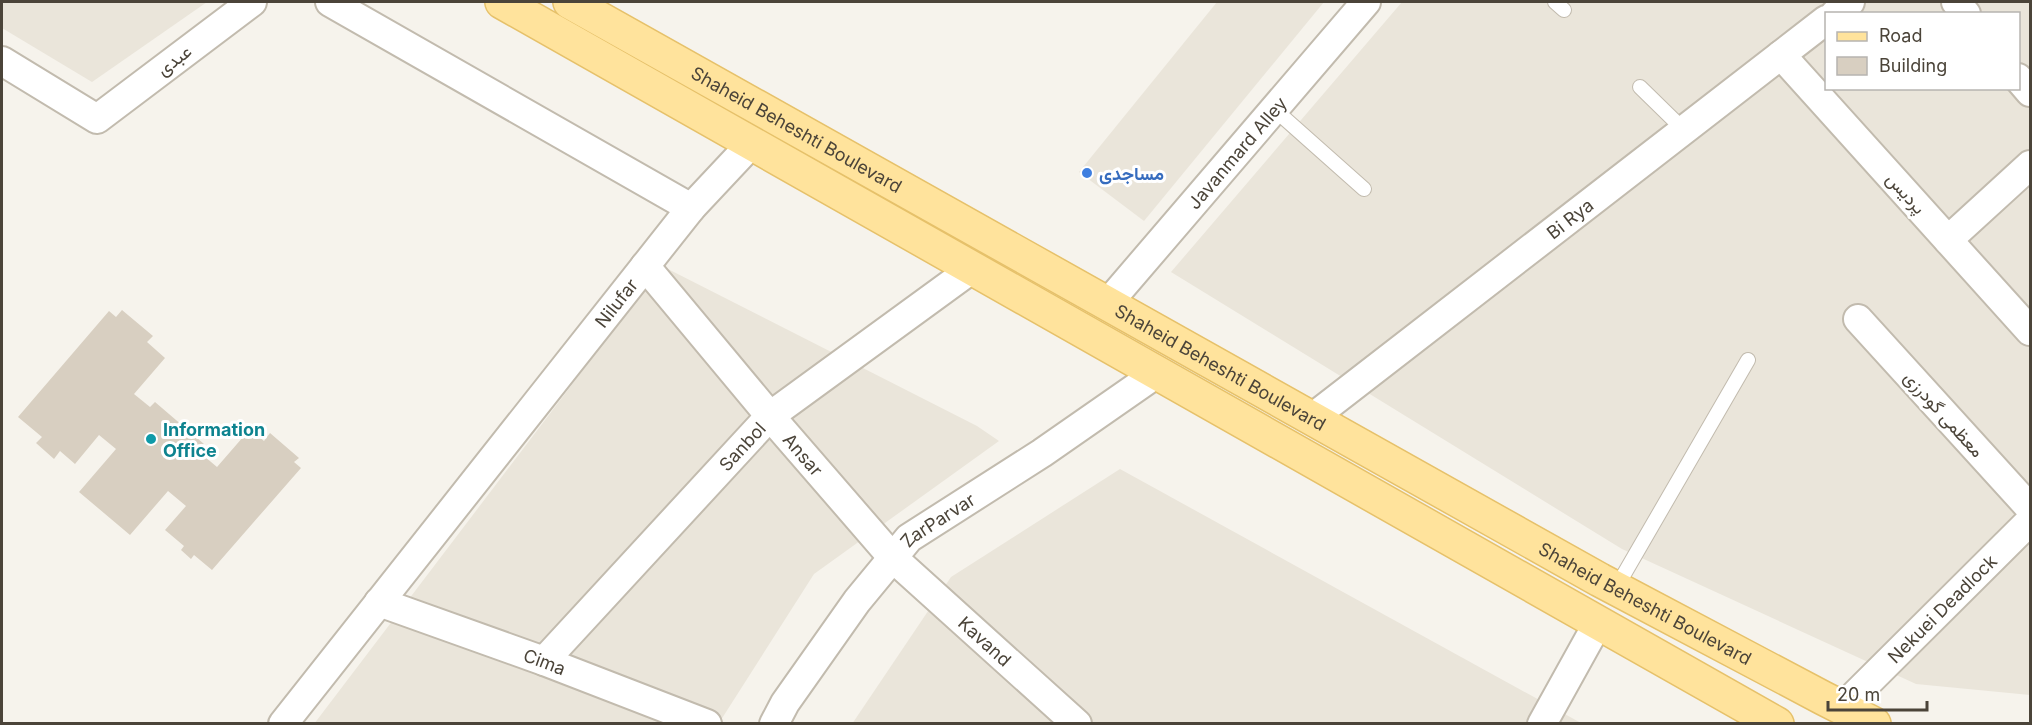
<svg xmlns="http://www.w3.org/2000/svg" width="2032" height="725" viewBox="0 0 2032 725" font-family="Inter,Vazirmatn,sans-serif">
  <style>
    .residential { fill: #eae5da; fill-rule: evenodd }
    .building { fill: #d8cfc1 }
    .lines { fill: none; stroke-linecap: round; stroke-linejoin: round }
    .service-casing { stroke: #c2bbae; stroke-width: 16 }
    .minor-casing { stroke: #c2bbae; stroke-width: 32 }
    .primary-casing { stroke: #e6c16a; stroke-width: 36 }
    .service { stroke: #fff; stroke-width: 14 }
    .minor { stroke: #fff; stroke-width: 28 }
    .primary { stroke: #ffe39c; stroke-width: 33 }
    .shop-dot { fill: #3f7fe0; stroke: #fff; stroke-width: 2 }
    .culture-dot { fill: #0f9aa8; stroke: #fff; stroke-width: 2 }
    .labels { text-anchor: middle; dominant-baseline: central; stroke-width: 6; stroke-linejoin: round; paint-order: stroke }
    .street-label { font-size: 18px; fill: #4b4439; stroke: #fff }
    .shop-label { font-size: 18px; font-weight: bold; fill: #366cbe; stroke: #fff; text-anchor: start }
    .culture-label { font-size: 18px; font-weight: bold; fill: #0d838f; stroke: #fff; text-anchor: start }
  </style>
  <rect width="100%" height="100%" fill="#f6f3ec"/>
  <g class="residential">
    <path d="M2,2h205l-115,80 -90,-54z"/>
    <path d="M1217,2h107l-180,219 -65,-49z"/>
    <path d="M1402,2h628v693l-114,-11 -294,-135 -451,-277zM1826,14h192v74h-192z"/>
    <path d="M662,266l315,160 22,15 -185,133 -95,149 -405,1z"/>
    <path d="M1120,469l461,254 -729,1 99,-147z"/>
  </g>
  <path class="building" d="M122,310l31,26 -6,6 18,16 -31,36 16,13 5,-5 49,42 -6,7 19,16 33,-38 14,12 6,-8 29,25 -5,4 7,6 -89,102 -18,-15 -3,4 -10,-9 3,-4 -19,-16 21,-24 -18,-15 -38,44 -51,-43 37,-43 -17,-14 -24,29 -15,-13 -6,8 -18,-16 6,-6 -24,-20 91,-106 7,6z"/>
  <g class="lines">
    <g class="service-casing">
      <g id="service">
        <path d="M1555,2l9,8"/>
        <path d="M1640,87l44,43"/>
        <path d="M1274,109l90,80"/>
        <path d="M1616,588l132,-228"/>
      </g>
    </g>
    <g class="minor-casing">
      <g id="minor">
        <path d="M330,2l361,206"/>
        <path d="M1956,2l10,12"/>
        <path d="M1835,14l15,-12"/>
        <path d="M1781,55l249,276"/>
        <path d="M2,61l95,58 155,-117"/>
        <path d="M2018,78l12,14"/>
        <path d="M1948,240l82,-75"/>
        <path id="s1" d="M645,266l125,150 123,142 184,166"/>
        <path id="s2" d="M1108,303l258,-301"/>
        <path d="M1858,319l172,189"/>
        <path id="s3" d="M1312,418l514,-398"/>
        <path id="s4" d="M379,602l165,59 163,63"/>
        <path id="s5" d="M544,661l226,-245 203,-148"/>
        <path id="s6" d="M1842,708l188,-187"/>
        <path id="s7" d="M283,724l408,-516 61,-65"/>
        <path id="s8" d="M774,724l11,-21 72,-102 52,-63 133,-85 115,-80"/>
        <path d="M1542,724l56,-101"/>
      </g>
    </g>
    <g class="primary-casing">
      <g id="primary">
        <path d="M502,2l1275,722"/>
        <path id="s9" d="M570,2l1030,578 223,118 51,26"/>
      </g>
    </g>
    <use href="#service" class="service"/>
    <use href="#minor" class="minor"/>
    <use href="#primary" class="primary"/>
  </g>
  <circle class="shop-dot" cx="1087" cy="173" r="6"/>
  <circle class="culture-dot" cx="151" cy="439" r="6"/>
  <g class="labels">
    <g class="street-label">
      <text transform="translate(174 60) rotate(-37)">عبدی</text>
      <text stroke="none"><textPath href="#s9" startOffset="260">Shaheid Beheshti Boulevard</textPath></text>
      <text stroke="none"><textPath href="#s2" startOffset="198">Javanmard Alley</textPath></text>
      <text transform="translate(1906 193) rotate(48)">پردیس</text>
      <text stroke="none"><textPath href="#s3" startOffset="326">Bi Rya</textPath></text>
      <text stroke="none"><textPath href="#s7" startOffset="537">Nilufar</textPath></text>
      <text stroke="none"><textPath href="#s9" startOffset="746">Shaheid Beheshti Boulevard</textPath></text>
      <text transform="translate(1944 414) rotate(48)">معظمی گودرزی</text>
      <text stroke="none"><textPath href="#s5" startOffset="292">Sanbol</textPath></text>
      <text stroke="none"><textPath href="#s1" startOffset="246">Ansar</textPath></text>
      <text stroke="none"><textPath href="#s8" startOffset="264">ZarParvar</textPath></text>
      <text stroke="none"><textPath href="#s9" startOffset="1232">Shaheid Beheshti Boulevard</textPath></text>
      <text stroke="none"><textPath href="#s6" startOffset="141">Nekuei Deadlock</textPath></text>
      <text stroke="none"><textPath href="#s1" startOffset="507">Kavand</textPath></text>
      <text stroke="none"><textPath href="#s4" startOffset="176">Cima</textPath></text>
    </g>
    <g class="shop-label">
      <text x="1099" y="173">مساجدی</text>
    </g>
    <g class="culture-label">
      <text x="163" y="429">Information<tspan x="163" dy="21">Office</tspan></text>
    </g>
  </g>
  <rect width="2032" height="725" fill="none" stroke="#4b4439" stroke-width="6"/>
  <rect x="1825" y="12" width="195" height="78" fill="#ffffff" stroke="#b7b4b0" stroke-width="1.5"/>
  <rect x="1837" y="32" width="30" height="9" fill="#ffe39c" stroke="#b7b4b0" stroke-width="1.5"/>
  <text x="1879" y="42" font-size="18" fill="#4b4439">Road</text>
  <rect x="1837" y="57" width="30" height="18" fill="#d8cfc1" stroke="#b7b4b0" stroke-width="1.5"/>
  <text x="1879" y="72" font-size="18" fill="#4b4439">Building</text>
  <path d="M1828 701v9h99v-9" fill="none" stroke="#4b4439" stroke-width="3"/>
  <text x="1837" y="701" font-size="18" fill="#4b4439" stroke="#ffffff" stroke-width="4.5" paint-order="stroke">20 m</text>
</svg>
